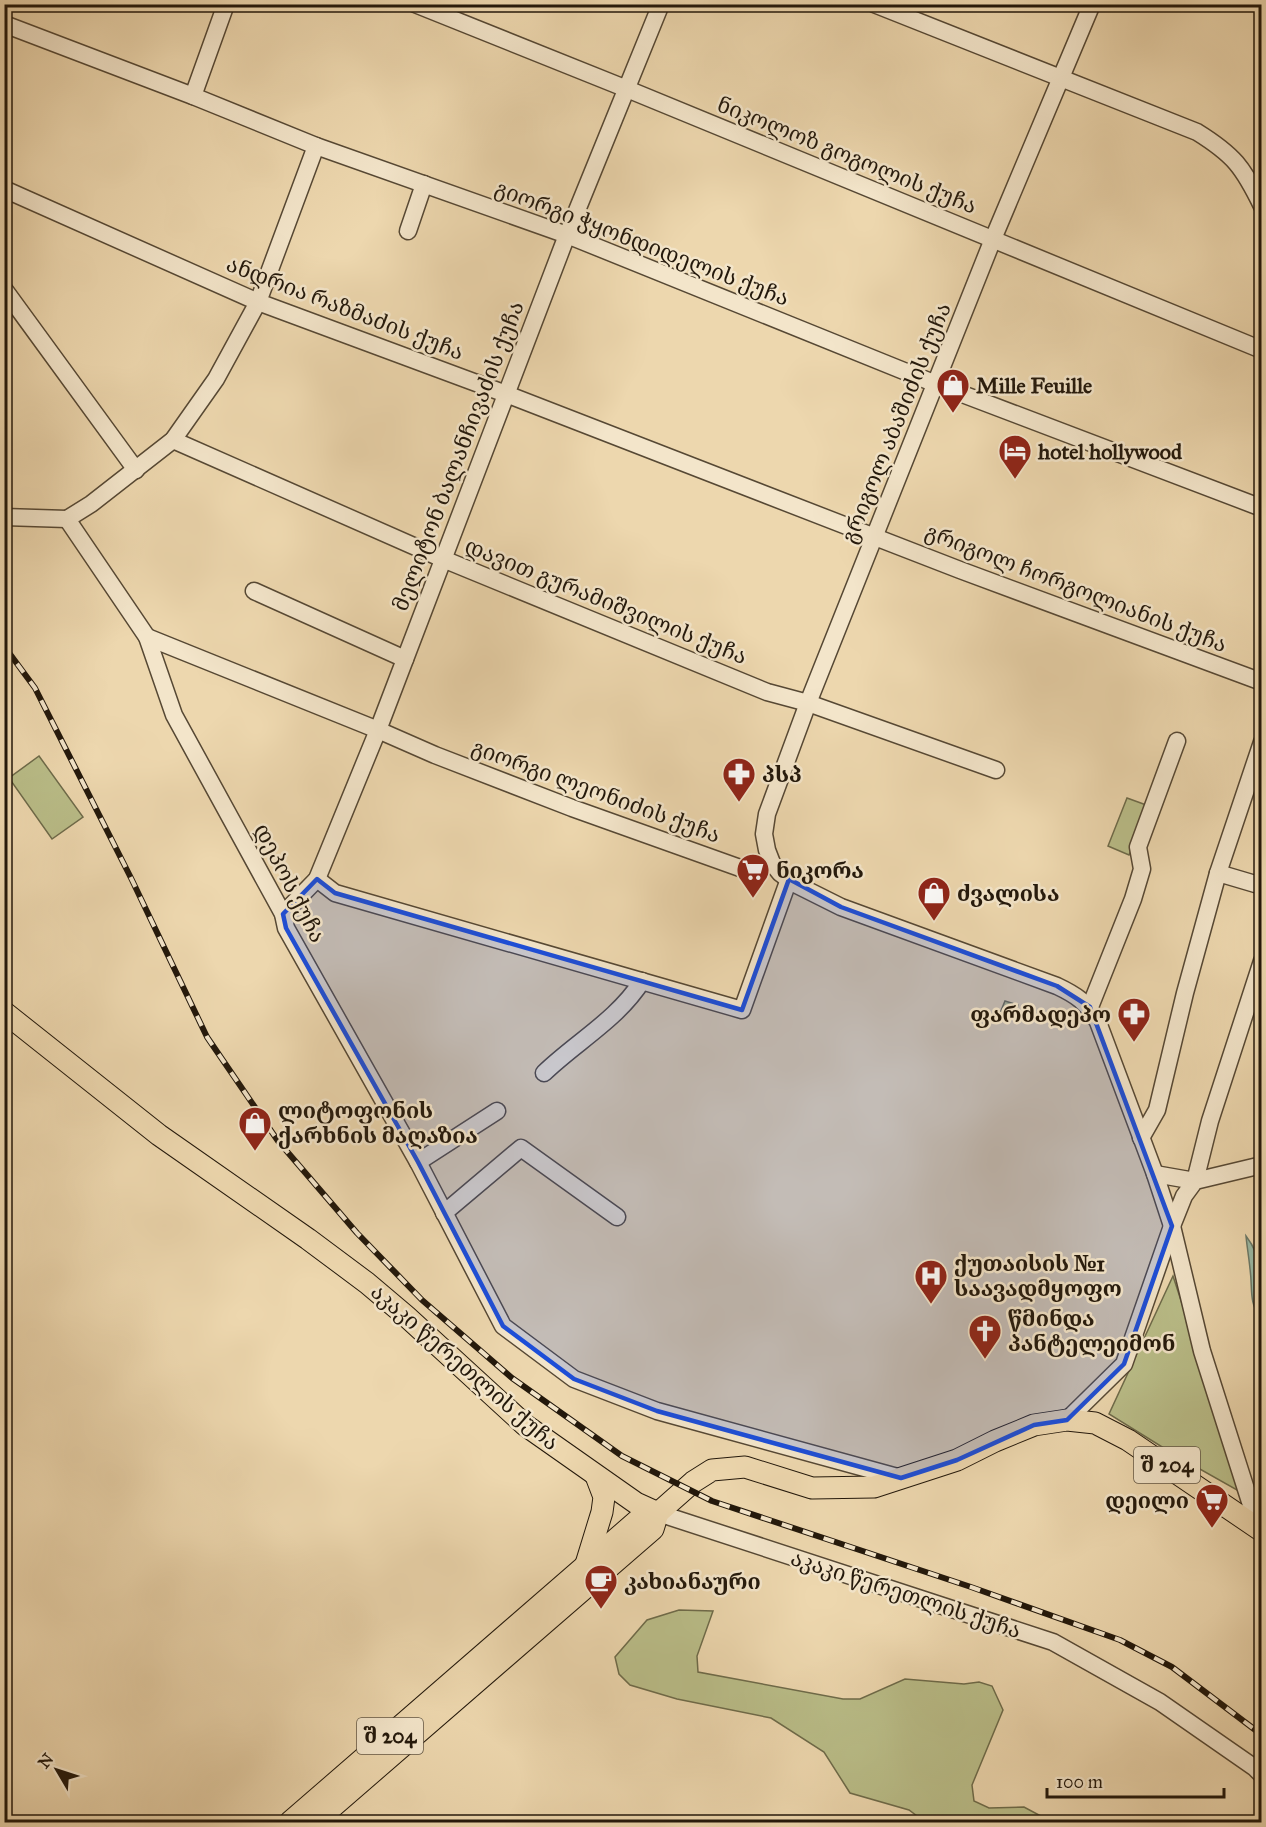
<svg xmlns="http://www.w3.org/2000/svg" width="1266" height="1827" viewBox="0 0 1266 1827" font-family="'IM FELL Great Primer','Noto Serif Georgian',serif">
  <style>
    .green { fill: #babe89; stroke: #6e6b4a; stroke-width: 1.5 }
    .water { fill: #9abaa6; stroke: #6a7968; stroke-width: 1.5 }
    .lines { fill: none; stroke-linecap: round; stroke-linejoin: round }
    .minor-casing { stroke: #564834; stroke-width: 19 }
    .major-casing { stroke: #23180b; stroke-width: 23 }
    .minor { stroke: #f3e5ca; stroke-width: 16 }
    .major { stroke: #edd7ae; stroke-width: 21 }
    .rail-casing { stroke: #23180b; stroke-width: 6 }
    .rail { stroke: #f3e5ca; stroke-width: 4; stroke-dasharray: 11; stroke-linecap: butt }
    .marked { fill: #1d4ed8; fill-opacity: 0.2; stroke: #1d4ed8; stroke-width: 4.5; stroke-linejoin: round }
    .labels { text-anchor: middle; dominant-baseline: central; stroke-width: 5; stroke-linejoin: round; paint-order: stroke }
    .shield { fill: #f3e5ca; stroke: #615644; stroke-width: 1.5 }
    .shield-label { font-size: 21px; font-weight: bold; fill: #23180b }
    .street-label { font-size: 22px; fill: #23180b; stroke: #f3e5ca }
    .poi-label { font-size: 22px; font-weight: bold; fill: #23180b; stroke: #f3e5ca; text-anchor: start }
  </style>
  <rect width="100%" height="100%" fill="#edd7ae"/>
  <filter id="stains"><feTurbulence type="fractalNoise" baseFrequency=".00333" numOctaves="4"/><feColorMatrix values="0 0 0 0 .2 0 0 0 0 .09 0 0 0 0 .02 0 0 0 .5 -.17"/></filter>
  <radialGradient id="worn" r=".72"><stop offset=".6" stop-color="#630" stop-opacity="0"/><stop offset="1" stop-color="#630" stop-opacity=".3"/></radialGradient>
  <g class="green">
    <path d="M39,756l44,61 -31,22 -43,-61z"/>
    <path d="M1127,798l22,8 -20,49 -21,-9z"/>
    <path d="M1005,1001l13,4 -5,13 -13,-5z"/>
    <path d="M1173,1276l71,218 -69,-39 -66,-41z"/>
    <path d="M679,1610l34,1 -16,45 1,16 145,27h17l45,-20 59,5 15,-2 13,4 11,24 -31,75 2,16 15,7 35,-1 28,15h-127l-16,-12 -59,-17 -26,-41 -53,-34 -94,-19 -47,-14 -11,-11 -4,-17 32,-37z"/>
  </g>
  <path class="water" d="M1246,1236c20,26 16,52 15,84 -13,-20 -8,-30 -11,-51 -1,-11 -3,-22 -4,-33z"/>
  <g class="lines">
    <g class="minor-casing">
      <g id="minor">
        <path d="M415,4l212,85 635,261"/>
        <path d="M874,4l323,128c37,23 46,35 65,74"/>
        <path d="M1092,4l-99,235 -185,464 -41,111 -3,20 3,16 5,13 8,10 15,11 46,23 216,79c19,9 30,16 41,36l57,152 17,52 30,125 57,179"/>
        <path d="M4,24l189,72 123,50 251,89 369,149 326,124"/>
        <path d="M193,96l33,-92"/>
        <path d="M4,189l254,113 248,92 454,176 302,112"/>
        <path d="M408,231l16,-47"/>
        <path d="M4,289l132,181"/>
        <path d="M173,440l270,119 324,133 41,11 188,67"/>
        <path d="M4,517l63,2"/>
        <path d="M67,519l80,118 27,78 109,199 3,14 132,234 85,164 71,53 83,32 244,67"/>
        <path d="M67,519l24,-15 82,-64 43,-61 42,-77 58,-156"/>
        <path d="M254,591l151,68"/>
        <path d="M147,637l231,93 57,25 137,53 168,60 32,-5"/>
        <path d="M1218,873l44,13"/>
        <path d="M317,879l18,14 407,117 47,-131"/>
        <path d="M283,914l34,-35 61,-149 189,-495 94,-231"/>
        <path d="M1090,1007l43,-108 9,-30 -4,-22 39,-106"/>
        <path d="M544,1073c32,-31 73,-53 98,-92"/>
        <path d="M1141,1138l16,-28 28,-117 33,-120 44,-131"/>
        <path d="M418,1162l79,-51"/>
        <path d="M1155,1174l40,7 15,-60 52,-160"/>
        <path d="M444,1213l77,-65 96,69"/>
        <path d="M1067,1420l57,-56 48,-138 12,-30 11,-15 67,-16"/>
        <path d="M658,1513l395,129 107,60 95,66 7,7"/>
      </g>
    </g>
    <g class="major-casing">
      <g id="major">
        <path d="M4,1012l155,123 149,104 59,44 39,33 119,109 111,78 22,10"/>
        <path d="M658,1513l35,-31 19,-12 33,-3 67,21 62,-1 83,-27 38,-19 39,-16 33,-5 28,3 33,17 134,91"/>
        <path d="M586,1564l16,-52 2,-15 -8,-21"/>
        <path d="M290,1822l356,-309h12"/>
        <path d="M315,1822l338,-293 5,-16"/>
      </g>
    </g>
    <use href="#minor" class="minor"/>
    <use href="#major" class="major"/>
    <g class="rail-casing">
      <path id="rail" d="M4,646l31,42 96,190 76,159 71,104 79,92 65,67 90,78 110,78 90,45 259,86 149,53 52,27 90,68"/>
    </g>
    <use href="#rail" class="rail"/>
  </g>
  <path class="marked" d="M317,879l18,14 407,117 47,-131 52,28 216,79 33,21 82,219 -48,138 -57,56 -33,5 -77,35 -56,18 -244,-67 -83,-32 -71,-53 -85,-164 -132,-234 -3,-14z"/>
  <defs>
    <g id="shop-pin" transform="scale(1.725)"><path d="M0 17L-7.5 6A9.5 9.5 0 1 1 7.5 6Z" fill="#8f2418" stroke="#f3e5ca"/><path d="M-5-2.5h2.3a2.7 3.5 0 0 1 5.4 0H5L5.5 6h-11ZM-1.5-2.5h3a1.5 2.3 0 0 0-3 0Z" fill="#fff"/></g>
    <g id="hotel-pin" transform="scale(1.725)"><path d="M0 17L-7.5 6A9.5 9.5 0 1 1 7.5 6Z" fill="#8f2418" stroke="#f3e5ca"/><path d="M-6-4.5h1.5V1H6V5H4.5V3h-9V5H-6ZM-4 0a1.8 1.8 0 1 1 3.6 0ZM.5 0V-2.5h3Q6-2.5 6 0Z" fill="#fff"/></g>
    <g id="pharmacy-pin" transform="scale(1.725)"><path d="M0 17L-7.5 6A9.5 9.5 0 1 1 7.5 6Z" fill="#8f2418" stroke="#f3e5ca"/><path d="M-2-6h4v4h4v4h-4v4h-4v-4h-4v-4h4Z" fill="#fff"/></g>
    <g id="supermarket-pin" transform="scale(1.725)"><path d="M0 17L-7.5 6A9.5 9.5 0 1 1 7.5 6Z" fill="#8f2418" stroke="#f3e5ca"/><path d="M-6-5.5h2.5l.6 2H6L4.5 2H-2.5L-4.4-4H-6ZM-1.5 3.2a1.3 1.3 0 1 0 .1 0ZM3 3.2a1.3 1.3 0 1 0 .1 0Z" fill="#fff"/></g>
    <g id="hospital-pin" transform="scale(1.725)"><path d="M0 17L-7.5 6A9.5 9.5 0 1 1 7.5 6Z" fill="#8f2418" stroke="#f3e5ca"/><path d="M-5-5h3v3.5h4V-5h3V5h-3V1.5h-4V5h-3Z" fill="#fff"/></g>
    <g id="church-pin" transform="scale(1.725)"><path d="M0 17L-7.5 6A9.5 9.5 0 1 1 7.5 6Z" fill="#8f2418" stroke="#f3e5ca"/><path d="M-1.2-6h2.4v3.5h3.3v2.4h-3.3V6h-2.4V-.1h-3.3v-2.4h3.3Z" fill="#fff"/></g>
    <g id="cafe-pin" transform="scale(1.725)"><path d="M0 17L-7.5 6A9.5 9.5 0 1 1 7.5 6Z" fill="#8f2418" stroke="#f3e5ca"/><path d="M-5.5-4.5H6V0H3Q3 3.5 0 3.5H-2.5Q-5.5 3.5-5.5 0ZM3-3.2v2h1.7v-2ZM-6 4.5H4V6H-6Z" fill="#fff"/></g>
  </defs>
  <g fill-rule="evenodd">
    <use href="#shop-pin" x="953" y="385"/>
    <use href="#hotel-pin" x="1015" y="451"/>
    <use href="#pharmacy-pin" x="739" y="774"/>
    <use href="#supermarket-pin" x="753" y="870"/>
    <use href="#shop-pin" x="934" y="893"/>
    <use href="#pharmacy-pin" x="1134" y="1014"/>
    <use href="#shop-pin" x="255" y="1123"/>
    <use href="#hospital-pin" x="931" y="1276"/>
    <use href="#church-pin" x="985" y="1331"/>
    <use href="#supermarket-pin" x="1212" y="1500"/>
    <use href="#cafe-pin" x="601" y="1581"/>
  </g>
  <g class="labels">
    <g class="shield">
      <rect x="1134" y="1447" width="66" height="36" rx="4.5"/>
      <rect x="357" y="1718" width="66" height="36" rx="4.5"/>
    </g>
    <g class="shield-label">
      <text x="1167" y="1465">შ 204</text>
      <text x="390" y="1736">შ 204</text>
    </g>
    <g class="street-label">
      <text transform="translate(847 155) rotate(22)">ნიკოლოზ გოგოლის ქუჩა</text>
      <text transform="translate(642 243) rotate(21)">გიორგი ჭყონდიდელის ქუჩა</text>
      <text transform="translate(345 308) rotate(21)">ანდრია რაზმაძის ქუჩა</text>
      <text transform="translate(896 423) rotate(-68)">გრიგოლ აბაშიძის ქუჩა</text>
      <text transform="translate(458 456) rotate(-69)">მელიტონ ბალანჩივაძის ქუჩა</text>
      <text transform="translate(1076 588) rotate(21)">გრიგოლ ჩორგოლიანის ქუჩა</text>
      <text transform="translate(606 601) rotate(22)">დავით გურამიშვილის ქუჩა</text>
      <text transform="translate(596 791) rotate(20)">გიორგი ლეონიძის ქუჩა</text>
      <text transform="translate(290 883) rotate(63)">დეპოს ქუჩა</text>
      <text transform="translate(465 1367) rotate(41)">აკაკი წერეთლის ქუჩა</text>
      <text transform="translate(906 1594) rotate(18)">აკაკი წერეთლის ქუჩა</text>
    </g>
    <g class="poi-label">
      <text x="976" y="385">Mille Feuille</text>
      <text x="1038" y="451">hotel hollywood</text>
      <text x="762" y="774">პსპ</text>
      <text x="776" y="870">ნიკორა</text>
      <text x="957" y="893">ძვალისა</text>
      <text x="1111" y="1014" text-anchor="end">ფარმადეპო</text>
      <text x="278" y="1110">ლიტოფონის<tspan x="278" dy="25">ქარხნის მაღაზია</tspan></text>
      <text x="954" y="1263">ქუთაისის №1<tspan x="954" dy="25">საავადმყოფო</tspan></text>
      <text x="1008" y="1318">წმინდა<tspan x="1008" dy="25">პანტელეიმონ</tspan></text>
      <text x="1189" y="1500" text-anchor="end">დეილი</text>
      <text x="624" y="1581">კახიანაური</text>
    </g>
  </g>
  <rect width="1266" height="1827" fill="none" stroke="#edd7ae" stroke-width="24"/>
  <rect x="6" y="6" width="1254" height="1815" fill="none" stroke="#23180b" stroke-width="3"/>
  <rect x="12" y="12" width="1242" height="1803" fill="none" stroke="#23180b" stroke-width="1.5"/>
  <g transform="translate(57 1770) rotate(309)" stroke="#f3e5ca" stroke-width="4.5" paint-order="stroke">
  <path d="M0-4.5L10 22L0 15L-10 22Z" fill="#23180b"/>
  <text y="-9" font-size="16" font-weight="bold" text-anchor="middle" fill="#23180b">N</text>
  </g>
  <path d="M1047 1788v9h177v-9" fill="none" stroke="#23180b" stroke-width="3"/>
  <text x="1056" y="1788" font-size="18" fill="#23180b" stroke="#f3e5ca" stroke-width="4.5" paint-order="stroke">100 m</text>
  <rect width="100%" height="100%" filter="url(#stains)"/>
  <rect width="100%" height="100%" fill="url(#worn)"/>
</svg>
